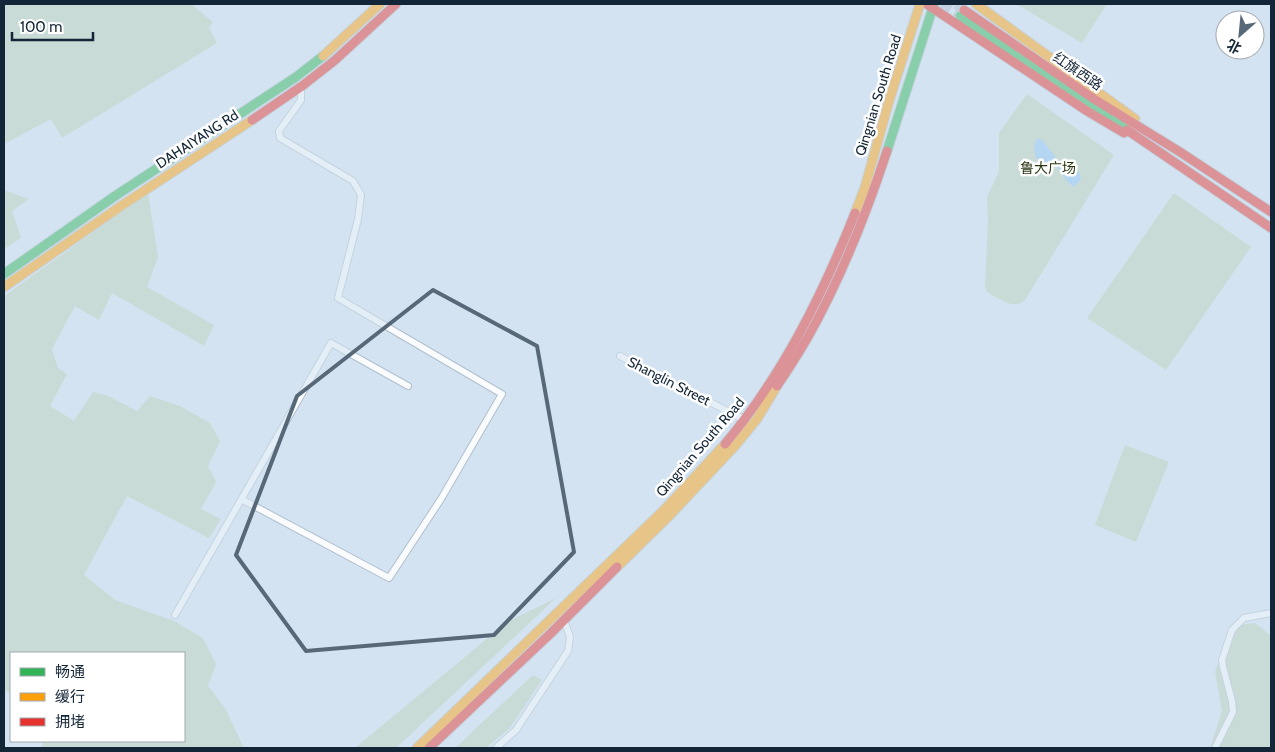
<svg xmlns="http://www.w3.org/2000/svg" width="1275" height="752" viewBox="0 0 1275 752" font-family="Cabin,'Noto Sans SC',sans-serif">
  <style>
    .green { fill: #bdd0b7 }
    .water { fill: #8fc6f7 }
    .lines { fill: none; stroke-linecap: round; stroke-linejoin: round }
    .primary-tunnel { stroke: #adbdcc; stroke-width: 10; stroke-dasharray: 10 5; stroke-linecap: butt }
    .street-casing { stroke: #b0bfcd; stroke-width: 8 }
    .fast-casing { stroke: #b0bfcd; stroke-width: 11 }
    .slow-casing { stroke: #b0bfcd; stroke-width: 11 }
    .jam-casing { stroke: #b0bfcd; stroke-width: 11 }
    .street { stroke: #f9fbfd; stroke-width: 6 }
    .fast { stroke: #30b455; stroke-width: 9 }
    .slow { stroke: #ff9f0a; stroke-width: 9 }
    .jam { stroke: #e5322d; stroke-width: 9 }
    .marked { fill: none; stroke: #576878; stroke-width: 4; stroke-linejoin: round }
    .labels { text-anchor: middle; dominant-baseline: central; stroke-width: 5; stroke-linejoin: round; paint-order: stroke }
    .street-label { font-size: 14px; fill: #132637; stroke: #fff }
    .park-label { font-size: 14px; fill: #2a3714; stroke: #fff }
  </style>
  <rect width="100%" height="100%" fill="#d4e3f1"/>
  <g class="green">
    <path d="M4,4h187l22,18 -4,5 8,16 -155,95 -11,-19 -47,25z"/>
    <path d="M1016,4h91l-25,39z"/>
    <path d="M1027,94l87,61 -89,145c-11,11 -27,-2 -38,-8l-2,-6 3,-64 -1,-25 12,-25v-39z"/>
    <path d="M4,190l25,9 -17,12 9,27 -17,11z"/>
    <path d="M148,193l10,64 -11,30 67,38 -10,21 -92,-53 -13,27 -24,-14 -23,43 6,19 9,6 -17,32 24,15 19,-29 15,4 29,15 13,-15 30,10 30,17 10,18 -12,25 8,16 -15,27 20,10 -12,19 -82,-42 -43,79 31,25 59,21 29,17 13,26 -8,22 17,22 19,40h-203l2,-7h141v-88h-173v40l-7,-3v-394z"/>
    <path d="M1174,193l77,54 -85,123 -79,-52z"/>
    <path d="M1125,445l44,17 -33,80 -41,-17z"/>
    <path d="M556,598l-160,150h-41l152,-126z"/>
    <path d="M1255,623l16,13v112h-61l12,-37 -7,-39 15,-46z"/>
    <path d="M533,675l9,5 -32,48 -24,20h-31z"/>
  </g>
  <path class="water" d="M1037,139h4c6,6 10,13 15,19 8,9 19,6 25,18l-2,6 -5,5c-4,-3 -9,-7 -12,-12 -2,-3 -3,-7 -7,-10 -4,-2 -8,0 -12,-1 -9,-3 -11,-19 -6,-25z"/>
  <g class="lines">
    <g class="primary-tunnel">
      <path d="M942,4l18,12"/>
      <path d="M956,4l8,6"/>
    </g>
    <g class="street-casing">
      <g id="street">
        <path d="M620,356l125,64"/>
        <path d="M243,500l146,78 52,-79 61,-105 -164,-96 20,-79 3,-24 -8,-14 -73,-43 -1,-7 22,-31v-15"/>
        <path d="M175,615l156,-272 77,43"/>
        <path d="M496,748l20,-18 52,-79 2,-14 -6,-17"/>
        <path d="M1215,748l18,-36 -1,-11 -9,-34 -1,-7 10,-30 12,-12 27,-5"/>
      </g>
    </g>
    <g class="fast-casing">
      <g id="fast">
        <path d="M960,16l167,114"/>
        <path d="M887,151l47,-147"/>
        <path d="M4,274l111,-78 181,-119 27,-21"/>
      </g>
    </g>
    <g class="slow-casing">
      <g id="slow">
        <path d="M976,4l159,115"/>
        <path d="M323,56l57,-52"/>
        <path d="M855,213l10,-26 24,-86 31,-97"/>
        <path d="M4,287l117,-81 131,-86"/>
        <path d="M617,567l53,-52 65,-69 22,-27 20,-33"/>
        <path d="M417,748l248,-239 60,-65"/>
      </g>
    </g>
    <g class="jam-casing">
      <g id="jam">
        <path d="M928,5l159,106 37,22"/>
        <path d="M964,10l130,89 86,53 91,60"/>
        <path d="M252,120l50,-34 32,-25 62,-57"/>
        <path d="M1127,130l144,98"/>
        <path d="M777,386c11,-16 21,-32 31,-49 33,-59 58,-122 79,-186"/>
        <path d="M725,444c57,-68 97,-148 130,-231"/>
        <path d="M429,748l121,-114 67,-67"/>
      </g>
    </g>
    <use href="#street" class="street"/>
    <use href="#fast" class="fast"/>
    <use href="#slow" class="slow"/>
    <use href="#jam" class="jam"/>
  </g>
  <path d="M0 0H1275V752H0ZM433,290l104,56 37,206 -80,83 -188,16 -70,-96 61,-159z" fill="#d4e3f1" fill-opacity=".55" fill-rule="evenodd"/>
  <path class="marked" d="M433,290l104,56 37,206 -80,83 -188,16 -70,-96 61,-159z"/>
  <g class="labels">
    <g class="street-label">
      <text transform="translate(1078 71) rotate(34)">红旗西路</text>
      <text transform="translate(878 95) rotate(-73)">Qingnian South Road</text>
      <text transform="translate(197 139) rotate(-33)">DAHAIYANG Rd</text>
      <text transform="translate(669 381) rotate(27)">Shanglin Street</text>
      <text transform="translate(700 447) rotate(-49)">Qingnian South Road</text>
    </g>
    <g class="park-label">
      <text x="1048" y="168">鲁大广场</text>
    </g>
  </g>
  <rect width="1275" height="752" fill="none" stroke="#132637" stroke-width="10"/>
  <rect x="10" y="652" width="175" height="90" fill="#ffffff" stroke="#a1a8af"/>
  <rect x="20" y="668" width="25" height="8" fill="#30b455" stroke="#a1a8af"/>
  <text x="55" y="677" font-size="15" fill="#132637">畅通</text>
  <rect x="20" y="693" width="25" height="8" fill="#ff9f0a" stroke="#a1a8af"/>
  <text x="55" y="702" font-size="15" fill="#132637">缓行</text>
  <rect x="20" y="718" width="25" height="8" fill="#e5322d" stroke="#a1a8af"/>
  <text x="55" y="727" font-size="15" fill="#132637">拥堵</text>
  <g transform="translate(1240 35) rotate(207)"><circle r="24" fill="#ffffff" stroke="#a1a8af"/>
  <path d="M0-4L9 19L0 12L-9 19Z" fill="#576878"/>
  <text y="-8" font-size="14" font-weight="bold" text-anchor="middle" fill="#132637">北</text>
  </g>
  <path d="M12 32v8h81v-8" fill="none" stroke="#132637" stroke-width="2.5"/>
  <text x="20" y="32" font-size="15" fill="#132637" stroke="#ffffff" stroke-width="4" paint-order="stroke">100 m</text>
</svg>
